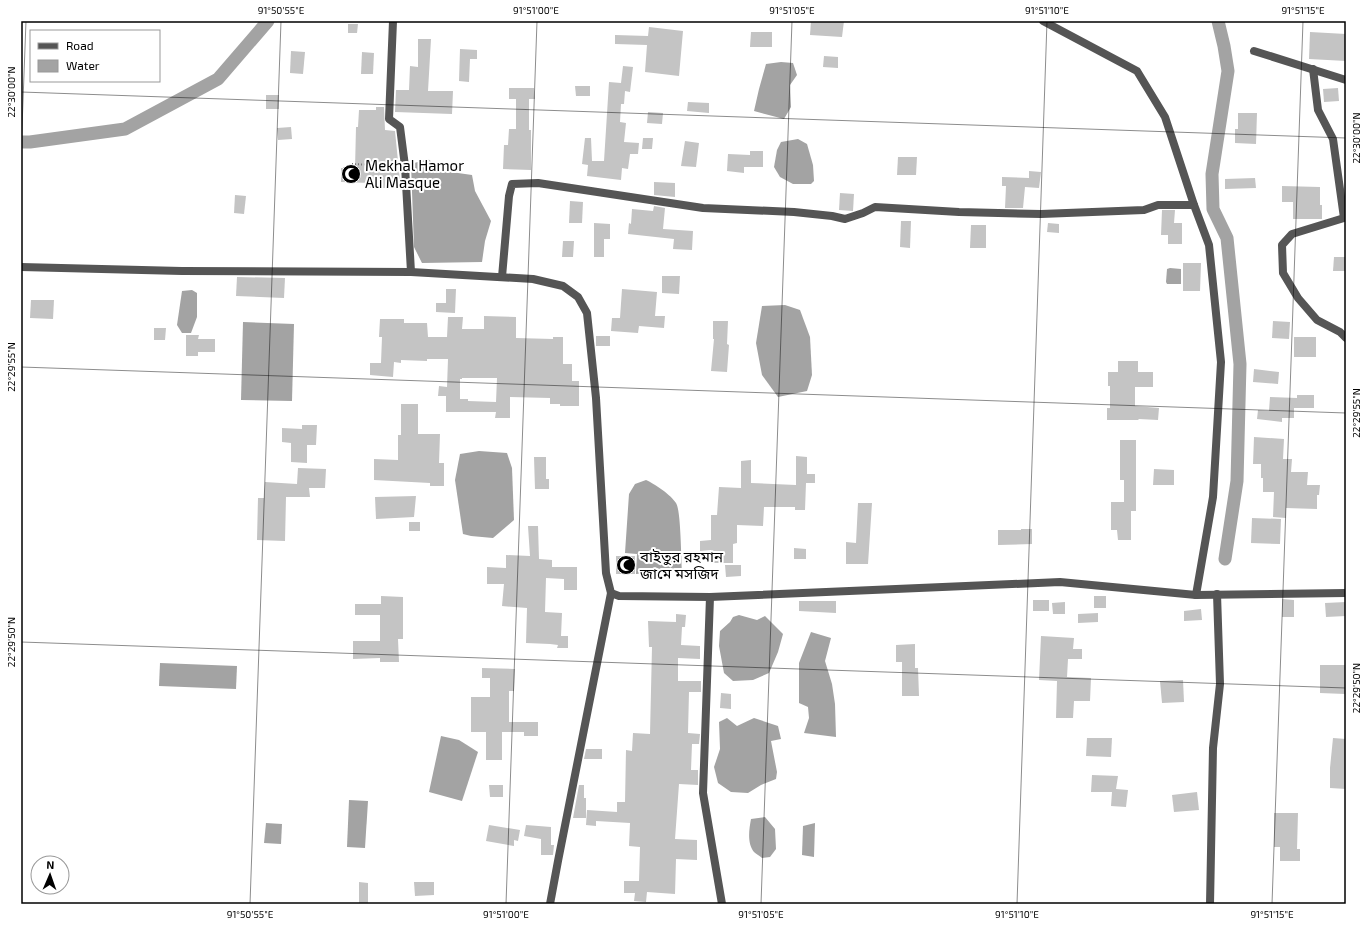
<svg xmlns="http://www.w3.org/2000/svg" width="1367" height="925" viewBox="0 0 1367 925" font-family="'Exo 2','Noto Sans Bengali',sans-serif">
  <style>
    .water { fill: #a3a3a3 }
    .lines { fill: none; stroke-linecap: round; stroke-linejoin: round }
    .canal { stroke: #a3a3a3; stroke-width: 13 }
    .building { fill: #c4c4c4; fill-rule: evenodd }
    .path { stroke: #777; stroke-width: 2; stroke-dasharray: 1 2; stroke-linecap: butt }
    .street { stroke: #555; stroke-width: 8 }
    .ticks { fill: none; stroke: #000; stroke-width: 1; stroke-opacity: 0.45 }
    .labels { text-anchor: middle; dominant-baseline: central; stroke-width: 4; stroke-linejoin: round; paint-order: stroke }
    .poi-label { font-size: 15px; fill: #000; stroke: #fff; text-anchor: start }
    .neatline { fill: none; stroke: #000; stroke-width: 1.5 }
    .ticks-label { font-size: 10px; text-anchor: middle; fill: #000 }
  </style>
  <rect width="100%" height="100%" fill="#fff"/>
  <g class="water">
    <path d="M781,62l12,1 4,12 -7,10 1,22 -7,12 -30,-8 5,-22 7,-25z"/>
    <path d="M798,139l9,5 6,21 1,16 -3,3h-18l-13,-7 -6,-10 3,-17 4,-8z"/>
    <path d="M428,159l16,12 28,4 3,16 16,30 -6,20 -3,21 -60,1 -8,-16 -3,-83z"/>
    <path d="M1170,268l11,1v15h-14l-1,-2 1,-13z"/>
    <path d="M192,290l5,3v24l-6,16h-9l-5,-8 5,-34z"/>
    <path d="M785,305l15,5 10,27 2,38 -5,16 -29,6 -16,-22 -6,-32 6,-37z"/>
    <path d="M243,322l51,2 -2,77 -51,-1z"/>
    <path d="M479,451l28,2 5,15 2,52 -21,18 -22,-2 -8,-2 -8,-54 5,-26z"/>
    <path d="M646,480c9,4 25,15 30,23 5,7 5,56 6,68l-46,3 1,-20 -12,-1 4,-59 6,-10z"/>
    <path d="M739,615l18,5 8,-4 18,18 -5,18 -9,21 -16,7 -20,1 -9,-8 -5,-27 1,-15 10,-9 3,-5z"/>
    <path d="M811,632l20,6 -6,23 7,23 3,20 1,33 -32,-4 5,-15 -1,-11 -9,-4v-40z"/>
    <path d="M160,663l77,3 -1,23 -77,-3z"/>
    <path d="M727,718l10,8 17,-8 24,8 3,13 -10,2 6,31 -1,7 -15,6 -13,8 -17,-1 -13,-9 -4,-16 6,-18 -1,-27z"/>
    <path d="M441,736l18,4 19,12 -16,49 -33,-9z"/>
    <path d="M349,800l19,1 -3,47 -18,-1z"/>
    <path d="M765,817l10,12 1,20 -6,8 -8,1c-2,-2 -6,-4 -8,-6 -7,-9 -5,-22 -3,-33z"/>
    <path d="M266,823l16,1 -1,20 -17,-1z"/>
    <path d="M815,823l-1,34 -12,-2 1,-29z"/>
  </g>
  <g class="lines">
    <g class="canal">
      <path d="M1218,21l6,25 4,25 -16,103 1,35 14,29 13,126 -3,117 -12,78"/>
      <path d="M21,142h9l95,-13 93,-50 50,-58"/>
    </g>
  </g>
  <g class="building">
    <path d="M811,21h33l-2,16 -32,-2z"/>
    <path d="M348,24h10l-1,9h-9z"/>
    <path d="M649,27l34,4 -4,45 -34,-4 2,-27 -32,-1v-9l33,1z"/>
    <path d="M751,32h21v15h-22z"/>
    <path d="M1310,32l36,2v27l-37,-2z"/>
    <path d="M418,39h13l-3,52h25l-1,23 -57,-2 1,-22h13l1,-24 8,1z"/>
    <path d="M460,49l17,1v9h-7l-1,23 -10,-1z"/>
    <path d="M291,51l14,1 -2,22 -13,-1z"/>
    <path d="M362,52l12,1 -1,21h-12z"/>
    <path d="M824,56l14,1v11l-15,-1z"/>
    <path d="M623,66l10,1 -3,25 -5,-1 -1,13h-3l-1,18 6,1 -2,19 15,1 -1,11h-8l-2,15 -6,-1 -1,12 -34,-4 1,-11 -6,-1 3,-26h6l1,23h12l5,-79 12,1z"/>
    <path d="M575,86h15v10h-14z"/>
    <path d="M509,88h25l1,11h-6v31h2v40l-28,-1 1,-24h4l1,-16h7v-30h-7z"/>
    <path d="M1338,88l1,13 -15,1 -1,-13z"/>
    <rect x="266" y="95" width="13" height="14"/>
    <path d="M688,102l21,1v10l-22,-2z"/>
    <path d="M376,107h8l1,23 10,1 5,50h-12v7h-18v-5l-29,-1v-14l14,1 1,-42h2l1,-17h17z"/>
    <path d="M648,112l15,1 -1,11 -15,-1z"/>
    <path d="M1238,113h19l-1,31 -21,-1v-14h3z"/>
    <path d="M291,127l1,12 -14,1 -1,-12z"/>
    <path d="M643,138h10l-1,11h-10z"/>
    <path d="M685,141l14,2 -3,24 -15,-1z"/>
    <path d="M750,151h13v16h-19v6l-17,-2 1,-17 22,1z"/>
    <path d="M898,157h19l-1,18h-19z"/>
    <path d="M1029,171l12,1 -2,16 -14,-1 -2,21h-18l1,-22h-4v-9l27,1z"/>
    <path d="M1255,178l1,10 -31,1v-10z"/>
    <path d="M654,182l21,1v14l-21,-2z"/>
    <path d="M1282,186l38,1v18h2v14h-29v-17h-11z"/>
    <path d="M840,193l14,1 -1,17 -14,-1z"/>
    <path d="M235,195l11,1 -2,18 -10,-1z"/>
    <path d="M570,201l13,1 -1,21h-13z"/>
    <path d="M654,206l11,2 -2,21 30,2 -1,19 -19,-1 1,-10 -46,-5 1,-11 2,1 1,-15 21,2z"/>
    <path d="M1162,210h13l-1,13h8v21h-14v-9h-7z"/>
    <path d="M901,221h10l-1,27 -10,-1z"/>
    <path d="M594,223l16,1v15h-6v18h-10z"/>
    <path d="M1048,223l11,1v9l-12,-1z"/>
    <path d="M971,225h15v23h-16z"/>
    <path d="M563,241h11l-1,16h-11z"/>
    <path d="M1334,257h12v14h-13z"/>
    <path d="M1183,263h18l-1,28h-17z"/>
    <path d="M662,276h18l-1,18 -17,-1z"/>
    <path d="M237,277l48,1 -1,20 -48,-2z"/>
    <path d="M446,289h10l-1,24 -19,-1v-9h10z"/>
    <path d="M622,289l35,3 -2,24h10l-1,12 -25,-2 -1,7 -27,-2 1,-13h8z"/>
    <path d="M31,300h23l-1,19 -23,-1z"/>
    <path d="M484,316l32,1v21l37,1v-2h10v27h9v17h7v25h-19v-2h-10v-6l-40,-1v21h-15l1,-6h-50v-16h-8l1,-10 8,1 1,-28h-21v2l-26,-1v3l-7,-1 -1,15 -23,-2v-12h11l1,-26h-3l1,-18h24v4h23l1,14h19l1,-20h15l-1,12h22zM462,378h35l-1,24 -28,-1v-2h-8v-20h2z"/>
    <path d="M713,321h15l-1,23 2,1 -2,27 -16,-1 3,-32h-1z"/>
    <path d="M1273,321l17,1 -1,17 -17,-1z"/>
    <path d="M154,328h12l-1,12h-11z"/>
    <path d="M186,335h13l-1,4h17v13h-17v4h-12z"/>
    <rect x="596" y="336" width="14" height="10"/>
    <rect x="1294" y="337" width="22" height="20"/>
    <path d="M1118,361h20v11h15v15h-18v19l24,2 -1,12 -19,-1 -1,1h-31v-12h3v-22h-2v-14h10z"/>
    <path d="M1254,369l25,3 -1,12 -25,-2z"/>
    <path d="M1297,395h17v13h-20v10h-12v4l-25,-3 1,-9 11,1 1,-14 27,1z"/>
    <path d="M401,404h17v30h22l-1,29h5v23h-14v-3l-56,-3v-21l24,1v-25h3z"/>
    <path d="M302,425h15l-1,20h-9v18l-16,-1v-19l-9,-1v-14l20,1z"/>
    <path d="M1254,437l30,2 -1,20h9l-1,13h17l-1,13h13l-1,10h-2v14l-31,-1v10l-13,-1 1,-25h-11v-14h-2v-14h-8z"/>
    <path d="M1120,440h16v71h-5v29h-13l-1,-10h-6v-28h13v-22h-4z"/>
    <path d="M796,456l11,1v17h8v9h-9l-1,27h-10v-3h-31l-1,19 -26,-1v18l-4,1v19h-22v-13l-11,1v-10l11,-1v-25h6l2,-28 22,1v-27l10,-1v23l45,2z"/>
    <path d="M534,457h12v22h3v10h-14z"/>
    <path d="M298,468l28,1 -1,19h-16l1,9h-24l-1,44 -28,-1 1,-42h6l1,-16 32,2z"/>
    <path d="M1154,469l20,1v15h-21z"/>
    <path d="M416,496l-2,21 -38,2 -1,-22z"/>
    <path d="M858,503h14l-4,61h-22v-22l10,1z"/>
    <path d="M1252,518l29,1 -1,25 -29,-1z"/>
    <rect x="409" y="522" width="11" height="9"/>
    <path d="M528,526h10l1,33 13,1v7h25v23h-13v-11l-18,-1 -1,34 17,1 -1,23h7v12h-11l1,-3 -8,-1 -24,-1 1,-35 -25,-2 2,-22h-17v-17l19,1v-13l24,1z"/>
    <path d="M1021,529h11v15l-34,1v-15h23z"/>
    <path d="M794,548l12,1v10h-12z"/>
    <rect x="616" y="556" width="19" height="18"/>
    <path d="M725,565h16v11l-15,1z"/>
    <path d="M381,596l22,1v42h-5l1,23h-19v-4l-27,1v-18h27v-26h-25v-11h26z"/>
    <rect x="1094" y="596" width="12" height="12"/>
    <path d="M1282,599l12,1v17h-12z"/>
    <rect x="1033" y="600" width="16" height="11"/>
    <path d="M799,601h37v12l-37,-2z"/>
    <path d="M1065,602v12h-12l-1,-11z"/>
    <path d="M1346,602v14l-20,1 -1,-14z"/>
    <path d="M1201,609l1,11 -18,1v-10z"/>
    <path d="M1098,613v9l-20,1v-9z"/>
    <path d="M676,614l10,1 -1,12h-3l-1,18 19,1v13l-22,-1v23h23v11h-12l-1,41 12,1 -1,10h-7l-1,26h7v15l-19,-1 -4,55 22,1v20l-21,-1 -1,35 -28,-2 -1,10 -12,-1 1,-8h-11v-12h15l1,-34 -11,-1 1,-23 -34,-2v5l-10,-1 1,-15 30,2v-10h8l1,-52 6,1 1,-18 17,1 2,-87h-3l-1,-26 28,1z"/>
    <path d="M1041,636l33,2 -1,11h9v10h-14l-1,18 24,1 -1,23h-16l-1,17h-17l1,-37 -18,-1z"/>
    <path d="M915,644v24h3l1,28h-17v-34h-6v-17z"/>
    <path d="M1320,665h25v29l-25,-1z"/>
    <path d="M482,668l33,1 -1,22h-5v31h29v14h-14v-4h-22v28h-16v-28h-15v-35h19v-19h-8z"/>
    <path d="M1183,680l1,22 -22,1 -2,-22z"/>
    <path d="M721,693l10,1v15l-11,-1z"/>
    <path d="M1087,738h25l-1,19 -25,-1z"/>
    <path d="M1333,738l13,1v50l-16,-1v-20z"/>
    <path d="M586,749h16v10h-18z"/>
    <path d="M1092,775l26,1 -2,13 12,1 -2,17 -15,-1 1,-14h-21z"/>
    <path d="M489,785h14v12h-13z"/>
    <path d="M579,785h5v13h2v20h-13z"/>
    <path d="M1197,792l2,18 -25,2 -2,-17z"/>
    <path d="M1274,813h24l-1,36h3v12h-20v-14h-6z"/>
    <path d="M489,825l31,5 -2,11 -4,-1v6l-28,-5z"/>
    <path d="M526,825l25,2v18h3l-1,10h-12v-16l-17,-3z"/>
    <path d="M359,882l9,1v21l-9,-1z"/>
    <path d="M414,882h20v13l-19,1z"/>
  </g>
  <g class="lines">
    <path class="path" d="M352,164l43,2"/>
    <g class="street">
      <path d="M393,21l-4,98 11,8 5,39 6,106"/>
      <path d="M1043,21l94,50 28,46 29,88"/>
      <path d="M1254,51l92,29"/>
      <path d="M1313,69l5,41 15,29 11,79 -52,16 -10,11 1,28 15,25 19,22 23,12 6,6"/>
      <path d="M21,267l161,4 229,1 122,7 30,7 15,11 9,16 9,85 10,175 5,20 8,3 91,1 350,-15 136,13 150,-2"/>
      <path d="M502,277l7,-81 3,-12 26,-1 165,25 91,4 38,4 13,3 18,-6 12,-6 84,5 82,2 103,-4 14,-5h36l15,40 12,117 -8,135 -17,98"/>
      <path d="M710,597l-7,196 19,111"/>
      <path d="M550,904l8,-43 53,-268"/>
      <path d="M1210,904l3,-156 7,-64 -3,-90"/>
    </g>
  </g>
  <path class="ticks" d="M21,92l1325,46M21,154l5,-133M21,367l1325,46M21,642l1325,46M250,904l31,-883M506,904l31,-883M761,904l31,-883M1017,904l30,-883M1272,904l31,-883"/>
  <defs>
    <g id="mosque-disc" transform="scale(1)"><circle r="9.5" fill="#000" stroke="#fff"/><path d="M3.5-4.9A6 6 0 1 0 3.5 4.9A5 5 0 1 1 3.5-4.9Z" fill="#fff"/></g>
  </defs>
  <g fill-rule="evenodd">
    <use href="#mosque-disc" x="351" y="174"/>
    <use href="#mosque-disc" x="626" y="565"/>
  </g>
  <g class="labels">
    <g class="poi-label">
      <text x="365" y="165">Mekhal Hamor<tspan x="365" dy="17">Ali Masque</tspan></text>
      <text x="640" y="556">বাইতুর রহমান<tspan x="640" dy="17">জা‌মে মস‌জিদ</tspan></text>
    </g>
  </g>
  <rect width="1367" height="925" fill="none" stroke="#ffffff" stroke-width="44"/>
  <rect x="30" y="30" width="130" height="52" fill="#ffffff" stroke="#999999"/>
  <rect x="38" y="43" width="20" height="6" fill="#555555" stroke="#999999"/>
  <text x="66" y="50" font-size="12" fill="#000000">Road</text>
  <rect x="38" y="60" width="20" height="12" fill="#a3a3a3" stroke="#999999"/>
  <text x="66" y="70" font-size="12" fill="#000000">Water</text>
  <g transform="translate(50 875) rotate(2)"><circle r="19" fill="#ffffff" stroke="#999999"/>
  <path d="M0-3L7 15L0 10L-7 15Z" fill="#000000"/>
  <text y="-6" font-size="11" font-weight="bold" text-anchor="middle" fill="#000000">N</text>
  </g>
  <rect x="22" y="22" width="1323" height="881" class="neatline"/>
  <g class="ticks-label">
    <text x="281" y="14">91°50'55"E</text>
    <text x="536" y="14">91°51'00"E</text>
    <text x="792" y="14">91°51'05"E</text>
    <text x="1047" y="14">91°51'10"E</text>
    <text x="1303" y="14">91°51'15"E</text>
    <text transform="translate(11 92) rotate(-90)" y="4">22°30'00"N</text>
    <text transform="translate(1356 138) rotate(-90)" y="4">22°30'00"N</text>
    <text transform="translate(11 367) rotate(-90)" y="4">22°29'55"N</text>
    <text transform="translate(1356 413) rotate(-90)" y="4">22°29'55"N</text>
    <text transform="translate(11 642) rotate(-90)" y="4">22°29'50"N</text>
    <text transform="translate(1356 688) rotate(-90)" y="4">22°29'50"N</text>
    <text x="250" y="918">91°50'55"E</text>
    <text x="506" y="918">91°51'00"E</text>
    <text x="761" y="918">91°51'05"E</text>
    <text x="1017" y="918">91°51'10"E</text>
    <text x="1272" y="918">91°51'15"E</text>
  </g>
</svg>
